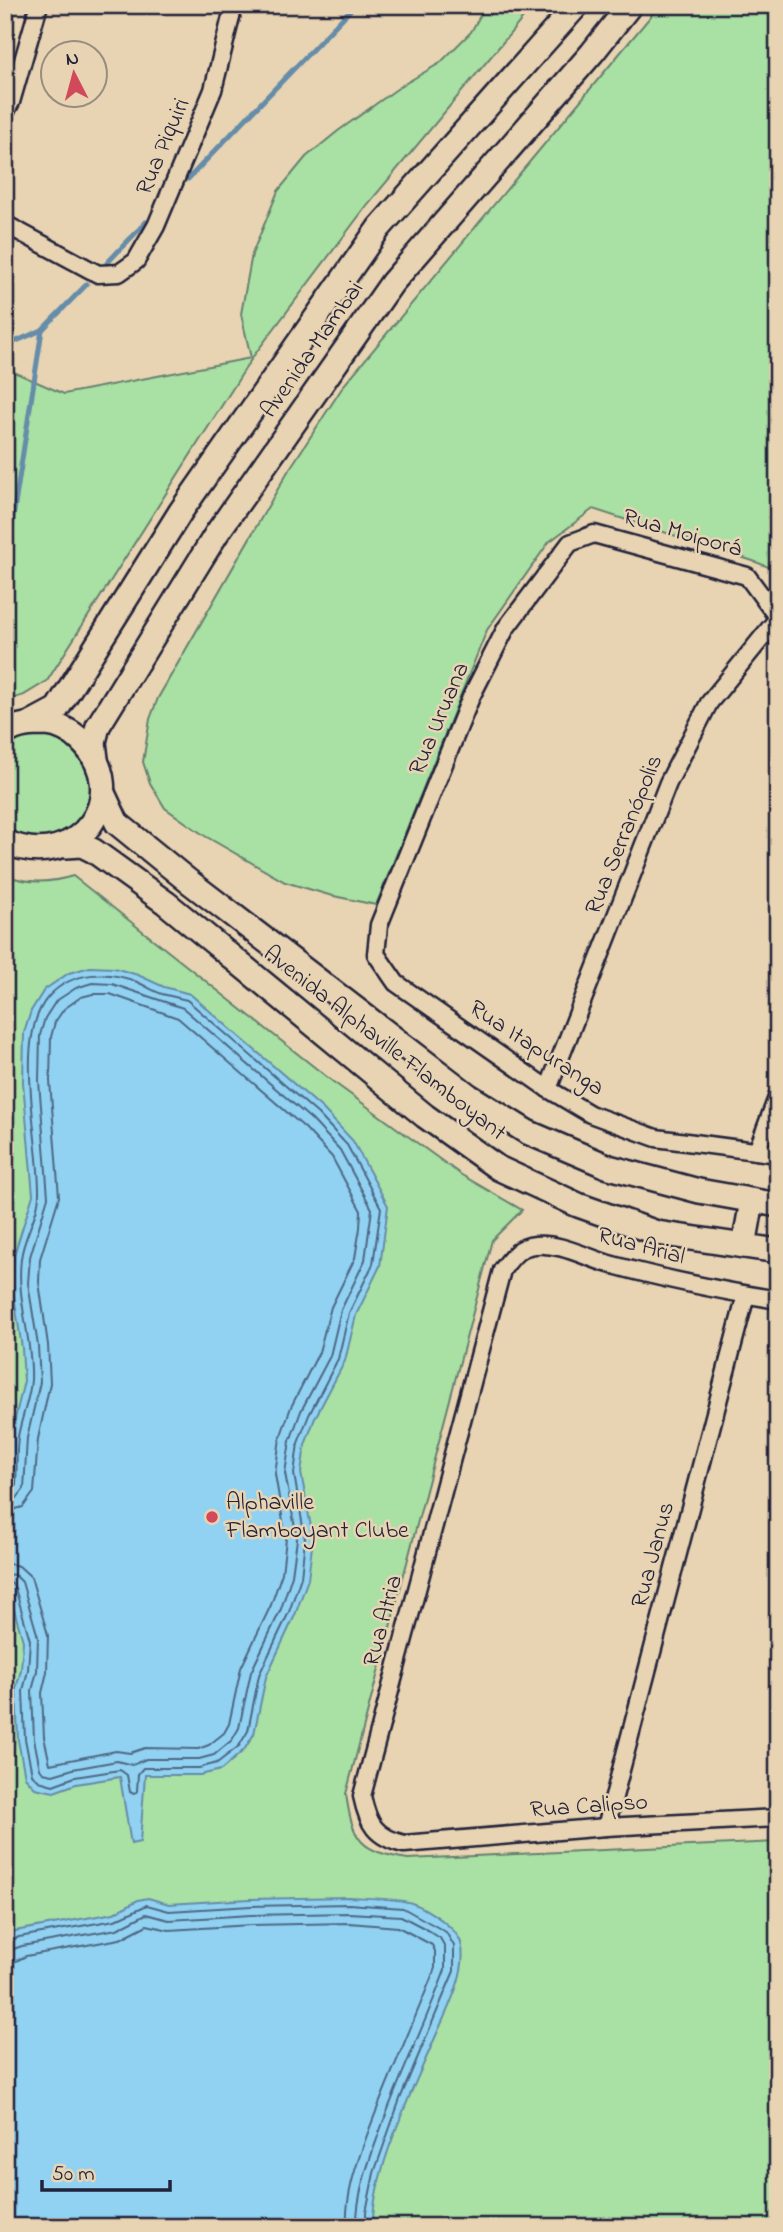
<svg xmlns="http://www.w3.org/2000/svg" width="783" height="2232" viewBox="0 0 783 2232" font-family="'Indie Flower',sans-serif">
  <style>
    .green { fill: #a9e0a3; stroke: #66816f; stroke-width: 2 }
    .water { fill: #91d2f2; stroke: #658ca9; stroke-width: 2 }
    .lines { fill: none; stroke-linecap: round; stroke-linejoin: round }
    .shore { stroke: #4e6884; stroke-width: 2 }
    .stream { stroke: #658ca9; stroke-width: 5 }
    .street-casing { stroke: #22223b; stroke-width: 21 }
    .secondary-casing { stroke: #22223b; stroke-width: 28 }
    .street { stroke: #e8d4b2; stroke-width: 16 }
    .secondary { stroke: #e8d4b2; stroke-width: 23 }
    .poi-dot { fill: #d1495b; stroke: #e8d4b2; stroke-width: 2.5 }
    .labels { text-anchor: middle; dominant-baseline: central; stroke-width: 5; stroke-linejoin: round; paint-order: stroke }
    .street-label { font-size: 24px; fill: #22223b; stroke: #e8d4b2 }
    .poi-label { font-size: 24px; fill: #22223b; stroke: #e8d4b2; text-anchor: start }
  </style>
  <rect width="100%" height="100%" fill="#e8d4b2"/>
  <filter id="ink" filterUnits="userSpaceOnUse"><feTurbulence type="fractalNoise" baseFrequency=".0143" numOctaves="2"/><feDisplacementMap in="SourceGraphic" scale="14" xChannelSelector="R" yChannelSelector="G"/><feConvolveMatrix kernelMatrix="1 2 1 2 8 2 1 2 1" color-interpolation-filters="sRGB"/></filter>
  <g filter="url(#ink)">
    <g class="green">
      <path d="M486,5h48l-166,199 -116,154 -205,323 -23,14 -19,6v-333l59,26 187,-36 -10,-44 11,-60 26,-63 28,-34 32,-26 63,-45 39,-23 31,-31z"/>
      <path d="M660,5h118v569l-4,-5 -21,-8 -160,-52 -44,33 -62,88 -111,275 -47,-10 -44,-13 -80,-46 -40,-28 -15,-25 -7,-21 7,-43 8,-21 129,-225 57,-88z"/>
      <path d="M34,733l17,2 17,7 21,28 3,17 -2,18 -9,15 -13,13 -16,7 -36,-3 -11,-7v-85l11,-7z"/>
      <path d="M5,875c24,9 45,8 68,1l259,205 128,93 62,36 -30,30 -146,554c7,48 14,57 62,65l370,-17v385h-773z"/>
    </g>
    <g class="water">
      <path d="M90,967l24,1 24,7 26,12 26,7 133,115 30,32 35,65 -8,60 -24,49 -11,46 -30,57 -10,27 -4,28 12,65 -5,41 -13,36 -29,62 -12,57 -10,16 -23,20 -21,5h-55l-5,67 -9,2 -11,-67 -44,7 -22,8 -19,-4 -10,-11 -7,-37 -2,-51 5,-19 2,-29 -18,-63v-80l4,-15 2,-47 13,-55 -2,-33 -10,-65 2,-28 19,-60 -10,-113 1,-49 7,-22 13,-21 25,-17z"/>
      <path d="M349,1897c18,1 36,1 54,4 17,2 53,25 58,42 8,28 -16,71 -27,97 -21,49 -63,134 -61,187h-368v-289l10,-7 99,-18 24,-13 10,-2 21,6 81,-5z"/>
    </g>
    <g class="lines">
      <g class="shore">
        <path d="M5,1492l7,-1 4,-6c1,-16 0,-32 2,-48 3,-19 12,-38 13,-57 2,-41 -15,-80 -10,-121 2,-22 18,-44 18,-66 1,-52 -27,-157 10,-197 23,-25 59,-26 88,-14 9,4 16,9 25,12 8,2 17,4 25,6l131,114 29,31 34,63 -8,56 -24,49 -11,46 -29,56 -11,28 -4,31 11,65 -4,38 -12,35 -30,63 -11,56 -9,15 -22,17 -18,5h-56l-5,6 -1,17 -3,3 -4,-2 -3,-17 -7,-5 -45,7 -22,8 -14,-4 -7,-7 -7,-35 -2,-48 5,-21 2,-30 -15,-52 -4,-5 -6,-1"/>
        <path d="M5,1501l12,-3 7,-9 3,-51 13,-56 -2,-36 -10,-63 2,-26 18,-60 -9,-116 1,-46 5,-17 11,-17 20,-13 16,-5 20,1 71,24 129,112 28,30 32,59 -7,51 -24,50 -11,46 -29,55 -11,30 -5,32 12,66 -5,36 -11,34 -30,63 -12,56 -7,12 -18,15 -15,4h-53l-14,6 -15,-4 -44,8 -20,6 -10,-2 -3,-4 -6,-30 -2,-48 5,-20 1,-34 -16,-55 -7,-7 -10,-1"/>
        <path d="M5,1512l18,-5 11,-15 4,-53 12,-56 -2,-38 -9,-63 1,-23 19,-62 -9,-116 1,-44 4,-15 9,-13 17,-12 12,-3h17l68,24 127,110 27,29 29,54 -1,17 -5,30 -24,49 -12,45 -28,55 -11,31 -5,36 11,65 -4,34 -11,32 -30,63 -12,56 -5,9 -15,12 -11,4 -53,-1 -15,5 -14,-2 -66,13 -6,-27 -2,-44 5,-21 1,-37 -17,-58 -12,-11 -14,-3"/>
        <path d="M5,1943l14,-6 96,-17 32,-15 22,6 82,-5 98,-2 54,4 43,24 8,14v25l-54,128 -26,74 -8,39v15"/>
        <path d="M5,1952l17,-6 95,-17 29,-15 23,6 82,-5 98,-2 52,3 23,12 16,10 5,9v23c-21,57 -48,111 -68,169 -10,28 -21,58 -20,88"/>
        <path d="M5,1962l11,-1 10,-5 94,-17 27,-14 22,5 82,-5 98,-2 49,4 34,18 3,6v17c-22,57 -48,112 -69,170 -10,28 -21,58 -19,89"/>
      </g>
      <g class="stream">
        <path d="M188,179l167,-174"/>
        <path d="M107,263l39,-41"/>
        <path d="M5,346l37,-16 45,-46"/>
        <path d="M5,569l37,-239"/>
      </g>
      <g class="street-casing">
        <g id="street">
          <path d="M5,113l6,-11 28,-97"/>
          <path d="M5,224l93,50 21,-1 17,-12 20,-35 57,-136 21,-85"/>
          <path d="M778,618l-31,-42 -153,-42 -24,9 -64,85 -35,69 -92,228 -3,29 20,29 152,106 42,25 66,24 122,16"/>
          <path d="M548,1089l120,-306 41,-80 69,-85"/>
          <path d="M757,1151l21,-56"/>
          <path d="M778,1300c-55,-9 -111,-20 -165,-35 -24,-6 -53,-23 -78,-20 -16,1 -24,13 -33,25l-140,526c6,28 13,41 42,48l202,-17 172,-9"/>
          <path d="M606,1827l140,-532"/>
        </g>
      </g>
      <g class="secondary-casing">
        <g id="secondary">
          <path d="M31,723l26,-14 124,-198 198,-283 198,-223"/>
          <path d="M5,733c13,-9 27,-9 42,-9 12,1 25,8 33,16 56,53 -1,135 -75,102"/>
          <path d="M96,759l-2,-17 4,-16 119,-193 175,-250 200,-230 38,-48"/>
          <path d="M103,793l14,30 70,57 282,216 58,36 82,35 90,24 79,14"/>
          <path d="M66,846l16,-1 12,6 72,52 259,213 73,52 80,37 79,28 121,18"/>
          <path d="M744,1246l8,-45"/>
        </g>
      </g>
      <use href="#street" class="street"/>
      <use href="#secondary" class="secondary"/>
    </g>
  </g>
  <circle class="poi-dot" cx="212" cy="1517" r="7"/>
  <g class="labels">
    <g class="street-label">
      <text transform="translate(164 147) rotate(-67)">Rua Piquiri</text>
      <text transform="translate(313 350) rotate(-55)">Avenida Mambai</text>
      <text transform="translate(682 534) rotate(16)">Rua Moiporá</text>
      <text transform="translate(440 719) rotate(-67)">Rua Uruana</text>
      <text transform="translate(625 835) rotate(-68)">Rua Serranópolis</text>
      <text transform="translate(384 1044) rotate(38)">Avenida Alphaville Flamboyant</text>
      <text transform="translate(536 1049) rotate(33)">Rua Itapuranga</text>
      <text transform="translate(641 1247) rotate(15)">Rua Arial</text>
      <text transform="translate(654 1555) rotate(-75)">Rua Janus</text>
      <text transform="translate(384 1621) rotate(-75)">Rua Atria</text>
      <text transform="translate(589 1807) rotate(-4)">Rua Calipso</text>
    </g>
    <g class="poi-label">
      <text x="226" y="1503">Alphaville<tspan x="226" dy="28">Flamboyant Clube</tspan></text>
    </g>
  </g>
  <rect width="783" height="2232" fill="none" stroke="#e8d4b2" stroke-width="28"/>
  <rect x="14" y="14" width="755" height="2204" fill="none" stroke="#22223b" stroke-width="2.5" filter="url(#ink)"/>
  <g transform="translate(74 74) rotate(354)"><circle r="33" fill="#e8d4b2" stroke="#998d82" stroke-width="2"/>
  <path d="M0-5L12 26L0 18L-12 26Z" fill="#d1495b"/>
  <text y="-10" font-size="19" font-weight="bold" text-anchor="middle" fill="#22223b">N</text>
  </g>
  <path d="M42 2180v10h128v-10" fill="none" stroke="#22223b" stroke-width="3.5"/>
  <text x="52" y="2180" font-size="21" fill="#22223b" stroke="#e8d4b2" stroke-width="5" paint-order="stroke">50 m</text>
</svg>
